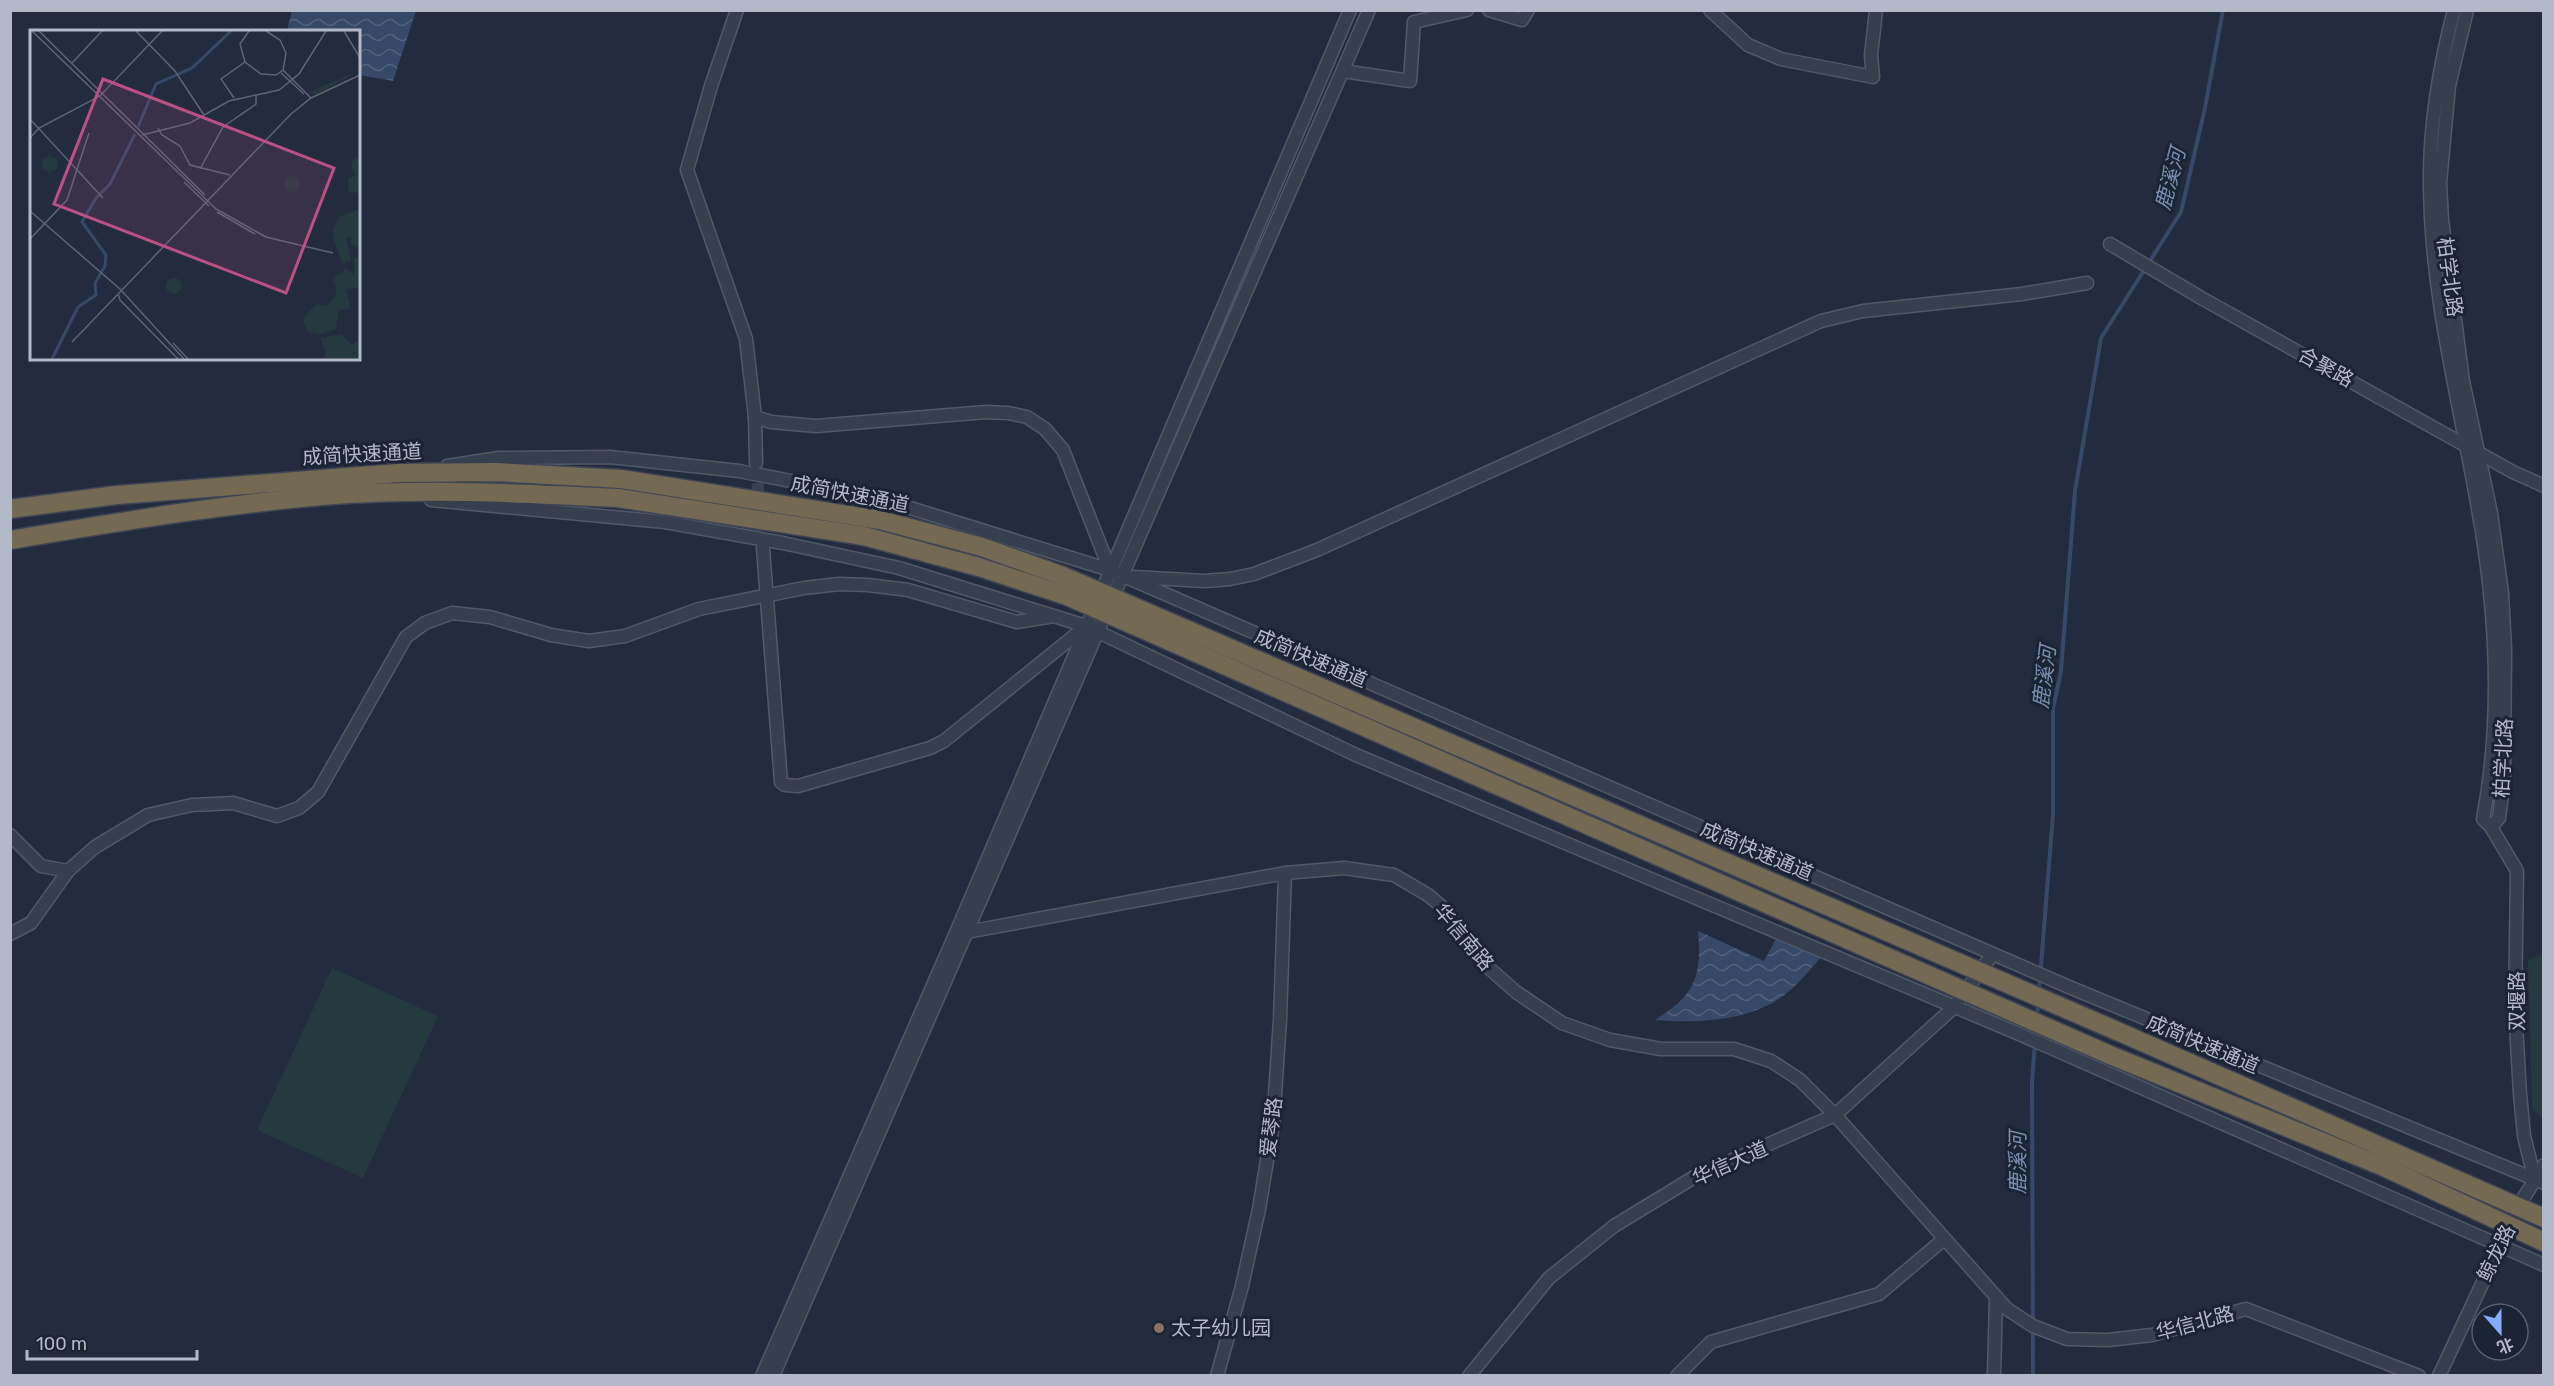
<svg xmlns="http://www.w3.org/2000/svg" width="2554" height="1386" viewBox="0 0 2554 1386" font-family="Rubik,'Noto Sans SC',sans-serif">
  <style>
    .grass { fill: #243a3e }
    .water { fill: url(#water-waves) }
    .lines { fill: none; stroke-linecap: round; stroke-linejoin: round }
    .stream { stroke: #374968; stroke-width: 4 }
    .minor-tunnel { stroke: #384153; stroke-width: 12; stroke-dasharray: 12 6; stroke-linecap: butt }
    .minor-casing { stroke: #515968; stroke-width: 15 }
    .highway-casing { stroke: #3e4655; stroke-width: 21 }
    .minor { stroke: #363f4d; stroke-width: 12 }
    .highway { stroke: #746953; stroke-width: 18 }
    .highway-bridge-casing { stroke: #3e4655; stroke-width: 21; stroke-linecap: butt }
    .highway-bridge { stroke: #746953; stroke-width: 18 }
    .education-dot { fill: #8d6e63; stroke: #1b2432; stroke-width: 2 }
    .labels { text-anchor: middle; dominant-baseline: central; stroke-width: 6; stroke-linejoin: round; paint-order: stroke }
    .street-label { font-size: 20px; fill: #b2b9c9; stroke: #1b2432 }
    .poi-label { font-size: 20px; fill: #b2b9c9; stroke: #1b2432; text-anchor: start }
    .water-label { font-size: 21px; font-style: italic; fill: #798eb2; stroke: #1b2432 }
    .inset-river { fill: none; stroke: #374968; stroke-width: 3 }
    .inset-road { fill: none; stroke: #5c6476; stroke-width: 1.5 }
    .view { fill: #bc5082; fill-opacity: 0.15; stroke: #bc5082; stroke-width: 3 }
    .inset-edge { fill: none; stroke: #b2b9c9; stroke-width: 3 }
  </style>
  <defs>
    <pattern id="water-waves" width="16" height="10" patternUnits="userSpaceOnUse" patternTransform="scale(1.5)"><rect width="16" height="10" fill="#374968"/><path d="M0 5q4-4 8 0t8 0" fill="none" stroke="#52617c"/></pattern>
  </defs>
  <rect width="100%" height="100%" fill="#222c3e"/>
  <g class="grass">
    <path d="M2543,954l1,160 -3,3 -9,-8 -4,-149z"/>
    <path d="M332,968l106,48 -75,162 -106,-48z"/>
  </g>
  <g class="water">
    <path d="M292,10h124v1l-23,70 -34,-6 -1,-43 -71,-1z"/>
    <path d="M1698,931l66,30 12,-22 45,18c-14,16 -29,35 -47,45 -36,20 -79,21 -119,18 40,-25 47,-43 43,-89z"/>
  </g>
  <g class="lines">
    <g class="stream">
      <path d="M2039,991l14,-176v-106l8,-38 14,-180 26,-153 80,-126 24,-104 18,-98"/>
      <path d="M2037,1018l1,-16"/>
      <path d="M2033,1376l-1,-294 4,-54"/>
    </g>
    <path class="minor-tunnel" d="M756,465l7,83"/>
    <g class="minor-casing">
      <g id="minor">
        <path d="M737,10l-26,76 -24,84 59,169 9,78 1,46"/>
        <path d="M1489,10l33,10 6,-10"/>
        <path d="M1710,10l38,35 33,14 92,18 -2,-22 5,-45"/>
        <path d="M2454,10c-14,54 -24,110 -24,166 -1,119 32,234 51,350 16,96 20,198 2,293l8,8 8,-9 5,-39 1,-131 -3,-55 -11,-80 -28,-132 -21,-161 -2,-37 9,-97 18,-76"/>
        <path d="M1343,71l67,10 4,-59 53,-12"/>
        <path d="M2110,244l93,55 310,173 31,14"/>
        <path d="M755,417l16,5 45,4 170,-14 22,1 19,4 18,12 18,21 47,120"/>
        <path d="M447,466l52,-8 111,-1 129,14 139,27 232,72 959,417 475,196"/>
        <path d="M431,500l234,22 118,21 116,25 187,58 270,129 661,278 527,232"/>
        <path d="M763,548l18,234 4,3 13,1 132,-38 14,-7 140,-113"/>
        <path d="M1134,577l71,4 25,-2 24,-5 63,-24 504,-229 42,-10 159,-17 65,-11"/>
        <path d="M2491,827l26,44 -2,137 5,86 4,42 11,44"/>
        <path d="M10,835l31,31 27,5"/>
        <path d="M958,928l9,4 318,-59 59,-5 50,7 34,20 13,11 48,62 27,24 46,31 48,17 51,9h73l37,12 29,19 35,35 172,194 26,17 34,13 41,1 44,-5 94,-26 173,67"/>
        <path d="M10,934l21,-11 37,-52 27,-24 53,-32 44,-10 41,-2 44,13 22,-8 19,-16 88,-155 19,-14 27,-10 38,4 61,18 38,6 36,-5 74,-27 105,-21 35,-4 29,1 40,5 109,32 31,-5"/>
        <path d="M762,1376l196,-448 392,-918"/>
        <path d="M773,1376l596,-1366"/>
        <path d="M1217,1376l25,-90 17,-77 14,-85 7,-104 5,-147"/>
        <path d="M1469,1376l80,-98 65,-52 82,-50 139,-61 118,-107 39,-53"/>
        <path d="M1677,1376l34,-34 168,-48 65,-55"/>
        <path d="M1994,1376l2,-79"/>
        <path d="M2439,1376l79,-169 26,-42"/>
      </g>
    </g>
    <g class="highway-casing">
      <g id="highway">
        <path d="M10,509l107,-14 281,-22 98,-1 125,7"/>
        <path d="M10,540c104,-17 208,-35 312,-44 98,-8 197,-3 296,2"/>
        <path d="M2117,1031l427,187"/>
        <path d="M2110,1055l274,112 160,75"/>
      </g>
    </g>
    <use href="#minor" class="minor"/>
    <use href="#highway" class="highway"/>
    <g class="highway-bridge-casing">
      <g id="highway-bridge">
        <path d="M621,479l259,41 102,27 81,29 1054,455"/>
        <path d="M618,498l246,38 115,31 88,29 1043,459"/>
      </g>
    </g>
    <use href="#highway-bridge" class="highway-bridge"/>
  </g>
  <circle class="education-dot" cx="1159" cy="1328" r="6"/>
  <g class="labels">
    <g class="street-label">
      <text transform="translate(2450 277) rotate(82)">柏学北路</text>
      <text transform="translate(2326 367) rotate(29)">合聚路</text>
      <text transform="translate(362 454) rotate(-3)">成简快速通道</text>
      <text transform="translate(850 494) rotate(11)">成简快速通道</text>
      <text transform="translate(1311 658) rotate(23)">成简快速通道</text>
      <text transform="translate(2503 758) rotate(-87)">柏学北路</text>
      <text transform="translate(1757 851) rotate(23)">成简快速通道</text>
      <text transform="translate(1464 937) rotate(50)">华信南路</text>
      <text transform="translate(2517 1001) rotate(-90)">双堰路</text>
      <text transform="translate(2203 1044) rotate(23)">成简快速通道</text>
      <text transform="translate(1271 1127) rotate(-83)">爱琴路</text>
      <text transform="translate(1730 1163) rotate(-24)">华信大道</text>
      <text transform="translate(2496 1253) rotate(-64)">鲸龙路</text>
      <text transform="translate(2195 1323) rotate(-15)">华信北路</text>
    </g>
    <g class="poi-label">
      <text x="1171" y="1328">太子幼儿园</text>
    </g>
    <g class="water-label">
      <text transform="translate(2170 179) rotate(-75)">鹿溪河</text>
      <text transform="translate(2044 677) rotate(-83)">鹿溪河</text>
      <text transform="translate(2017 1163) rotate(-90)">鹿溪河</text>
    </g>
  </g>
  <g transform="translate(30 30)">
    <rect width="330" height="330" fill="#222c3e"/>
    <path d="M12 134a8 8 0 1 1 16 0a8 8 0 1 1-16 0ZM254 154a8 8 0 1 1 16 0a8 8 0 1 1-16 0ZM136 256a8 8 0 1 1 16 0a8 8 0 1 1-16 0Z" fill="#243a3e"/>
    <path d="M330,127v36l-11,-1 -1,-13 7,-4 -4,-9 3,-7zM330,179v38l-10,-2 2,-6 -6,-2 5,23 -9,4 -9,-28 1,-8 5,-11zM324,228h6v30l-14,1 5,20 -12,1 -3,19 -16,5 -13,-3 -4,-13 14,-14 10,2 8,-10 2,-9 -5,-7 4,-5 6,-1 3,-6 9,7zM311,304l11,11 8,-5v19h-37l3,-7 -6,-14z" fill="#243a3e"/>
    <path d="M330,40l-43,24 -6,-1 3,-3z" fill="#243a3e"/>
    <path class="inset-river" d="M108,97l18,-43 36,-16 39,-37M22,329l26,-52 18,-12 -1,-12 10,-17 1,-11 -24,-33 14,-24 14,-14 25,-50"/>
    <path class="inset-road" d="M2,1l184,178 50,28 67,16M9,1l166,164M106,1l39,40 29,44M219,1l-9,13 5,18 16,12 15,1 7,-5 3,-17 -6,-13 -14,-9M314,1l16,27M42,33l30,-32M253,40l28,28M251,43l23,21M204,68l-13,-19 24,-17M0,89l73,79M128,98l4,7 18,11 10,19 40,10M112,105l48,-12 39,-22 50,-11 20,-16 27,-43M0,108l9,-10 61,-32 62,-65M170,139l23,-42 33,-23v-9M154,152l25,24M0,181l90,78 64,70M187,182l38,22M0,209l37,-39 22,-67M88,263l2,7 58,59M42,312l219,-228 20,-16 49,-23M143,313l15,16"/>
    <path class="view" d="M73,49l231,89 -48,125 -232,-89z"/>
    <rect width="330" height="330" class="inset-edge"/>
  </g>
  <rect width="2554" height="1386" fill="none" stroke="#b2b9c9" stroke-width="24"/>
  <g transform="translate(2500 1332) rotate(159)"><circle r="28" fill="#1b2432" stroke="#57606e" stroke-width="1.5"/>
  <path d="M0-4.5L10 22L0 15L-10 22Z" fill="#84abfc"/>
  <text y="-9" font-size="16" font-weight="bold" text-anchor="middle" fill="#b2b9c9">北</text>
  </g>
  <path d="M27 1350v9h170v-9" fill="none" stroke="#b2b9c9" stroke-width="3"/>
  <text x="36" y="1350" font-size="18" fill="#b2b9c9" stroke="#1b2432" stroke-width="4.5" paint-order="stroke">100 m</text>
</svg>
